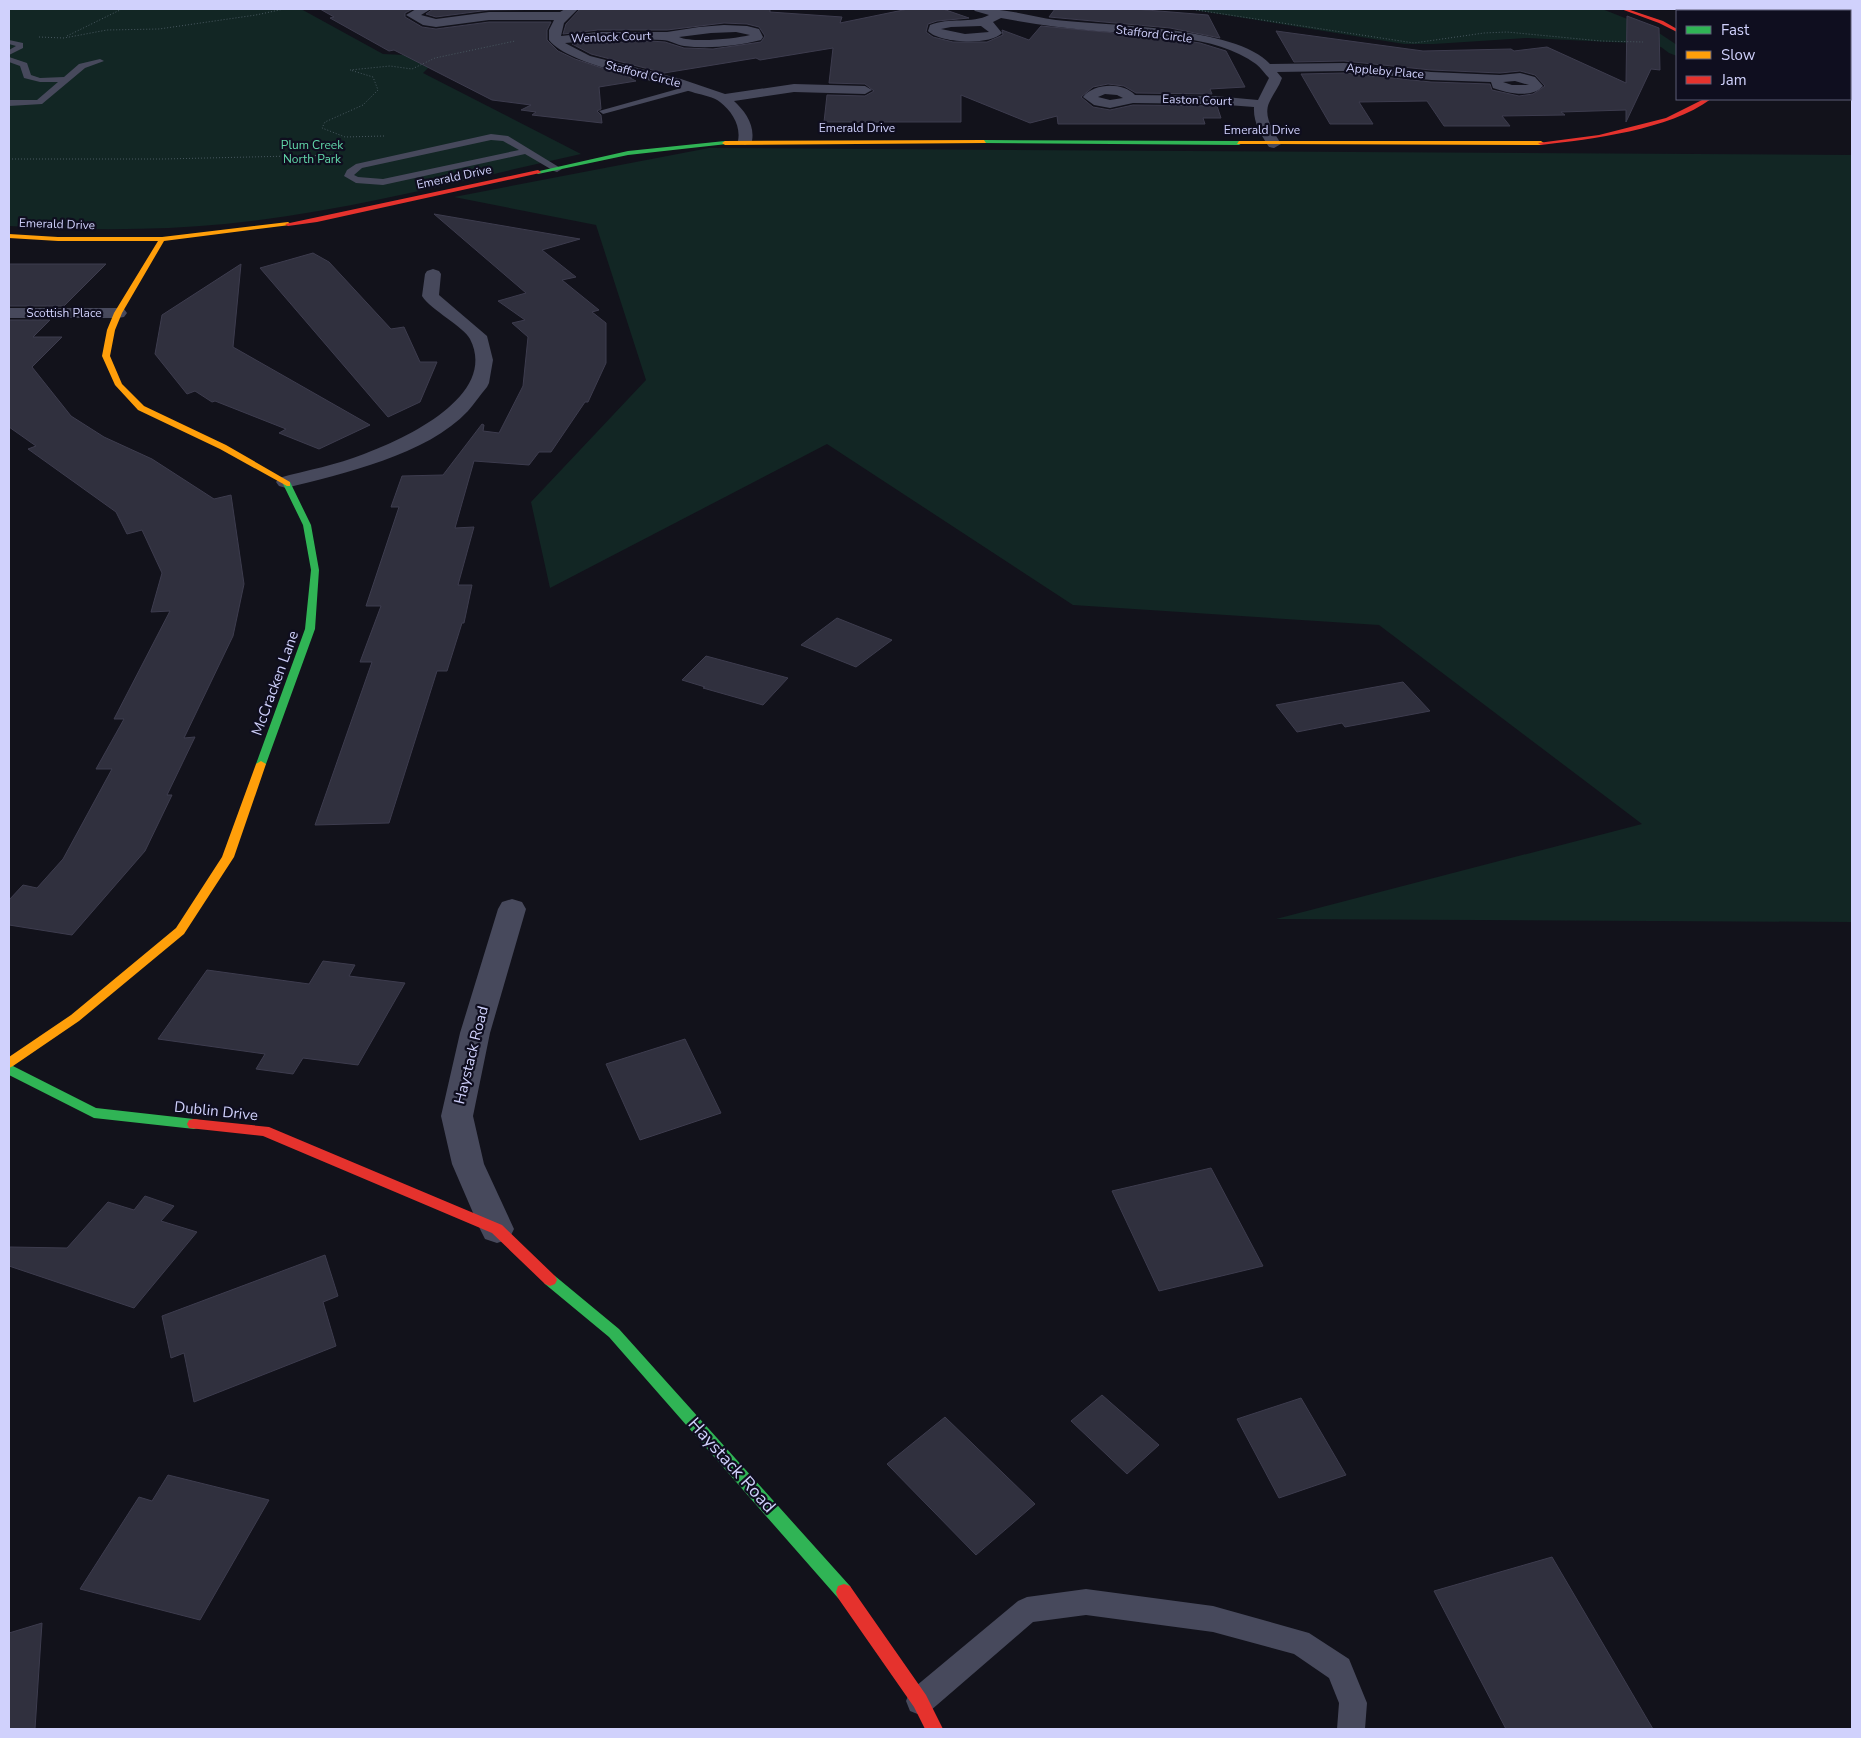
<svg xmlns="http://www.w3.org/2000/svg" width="1861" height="1738" viewBox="0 0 1861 1738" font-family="'Nunito Sans',sans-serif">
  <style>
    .green { fill: #122624 }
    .building { fill: #30303e; stroke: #3d3c4e }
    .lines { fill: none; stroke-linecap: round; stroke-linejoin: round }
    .path { stroke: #485860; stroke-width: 1; stroke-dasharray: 1 2; stroke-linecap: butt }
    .lane { fill: #47495c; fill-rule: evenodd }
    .street { fill: #47495c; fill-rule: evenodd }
    .fast { fill: #30b455; fill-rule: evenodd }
    .slow { fill: #ff9f0a; fill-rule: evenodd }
    .jam { fill: #e5322d; fill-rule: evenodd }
    .labels { text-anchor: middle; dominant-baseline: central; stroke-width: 4.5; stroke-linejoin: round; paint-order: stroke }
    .far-street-label { font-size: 12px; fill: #d0d1fc; stroke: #0f0e1f }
    .far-park-label { font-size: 12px; fill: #61d6a9; stroke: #0f0e1f }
    .street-label { font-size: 15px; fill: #d0d1fc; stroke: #0f0e1f }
    .near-street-label { font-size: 18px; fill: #d0d1fc; stroke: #0f0e1f }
  </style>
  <rect width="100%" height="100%" fill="#12121b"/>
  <g class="green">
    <path d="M9,9h292l82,45 44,2 9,4 -13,13 158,81c-118,26 -236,58 -356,70 -72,7 -144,6 -216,2z"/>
    <path d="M1188,9h414l51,20 24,16v11l-8,-3 -8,-6 -30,-4 -104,-5 -93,6h-30z"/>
    <path d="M709,148l1143,7v767l-576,-3 366,-95 -263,-199 -306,-20 -246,-161 -277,144 -19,-86 115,-122 -50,-155 -142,-28z"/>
  </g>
  <g class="building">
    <path d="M320,9h93l-8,4v4l17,10 14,2 53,-7h62l-4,8v10l11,11 17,8 57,19h-2l6,3 -37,6 2,22 -4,2 4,4 1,8 -70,-8 4,-3 -15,-2 10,-5 -39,-5 -98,-50 -5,1 -59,-33 4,-1z"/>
    <path d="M433,9h129l-73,1 -53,7 -10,-3z"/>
    <path d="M580,9h190v3l72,5 -2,6 68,-14h35l26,9 -32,3 -9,3 -2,8 7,5 20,5h34l16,-7 -1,-5 27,10 12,-14 116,11 43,6 26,8 19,36 -35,2 2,5 -76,-1 -12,-7 -16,-2 -15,3 -12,10 12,10 17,3 23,-5 84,1 4,12h-18l2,6h-147l-1,-8 -27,7 -69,-28v27h-137l3,-27 38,1 9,-5 -9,-7 -36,-1 4,-35 -73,12 -4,-2 -92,15 -73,-19 -19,-10 78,-3 15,1 19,6 29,1 48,-7 4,-6 -6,-9 -12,-3 -23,-1 -57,7h-69l-35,4 3,-10z"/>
    <path d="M1055,9h79l74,6 12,23 -50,-10 -121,-11z"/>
    <path d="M1627,16l32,12 1,42 -9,-1 -25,53v-12l-65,2 4,3 -63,1 8,10h-66l-17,-25 -68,1 14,22h-43l-29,-50 43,-1 87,9 59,2 2,6 27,6 14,-2 12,-8 -10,-11 -15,-4 -20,2 -69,-3 -87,-9 -50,1 -18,-31 147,20 88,-2 3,2 33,-4 79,36z"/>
    <path d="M434,214l146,25 -38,11 34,27 -14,3 37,30 -7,2 14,11v40l-18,39h-3l-34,50h-12l-10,13 -55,-4 -19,67 19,-1 -16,58h14l-8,38h-2l-15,48h-10l-48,152 -74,2 57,-163h-12l21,-56h-15l33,-99h-8l11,-31 41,-1 39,-51 2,1 -1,6 16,2 24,-47 5,-49 -16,-14 13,-3 -27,-19 28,-8z"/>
    <path d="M313,253l16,9 62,67 13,-2 16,35h17l-17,40 -32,15 -128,-149z"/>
    <path d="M9,264h97l-42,42h-55z"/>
    <path d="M241,264l-8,83 137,78 -51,24 -40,-16 7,-4 -71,-28 -3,1 -17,-11 -8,3 -32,-40 7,-39z"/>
    <path d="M9,320h41l-17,17h29l-30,30 39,49 33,21 48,22 62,40 17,-4 13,89 -11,52 -49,102 11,-1 -28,58h5l-27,56 -73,84 -63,-10v-25l14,-15 14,3 26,-29 49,-90h-16l28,-50h-10l56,-108 -19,1 11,-39 -20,-43 -15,4 -11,-22 -88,-63 8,-3 -27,-19z"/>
    <path d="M837,618l55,22 -36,27 -55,-22z"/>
    <path d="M706,656l82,22 -25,27 -60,-17 2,-1 -23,-7z"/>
    <path d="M1403,682l27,29 -85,16 -3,-4 -45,9 -21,-27z"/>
    <path d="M323,961l32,4 -6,11 56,7 -47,82 -55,-7 -10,16 -37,-5 9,-15 -107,-15 49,-69 102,14z"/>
    <path d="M685,1039l36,74 -81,27 -34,-76z"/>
    <path d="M1211,1168l52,98 -104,25 -47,-100z"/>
    <path d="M145,1196l29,10 -13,15 36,11 -63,76 -125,-42v-19l58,1 41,-46 26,8z"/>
    <path d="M325,1255l13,41 -15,6 13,44 -142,56 -10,-49 -13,5 -9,-42z"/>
    <path d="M1102,1395l57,50 -32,29 -56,-53z"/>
    <path d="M1301,1398l45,77 -67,23 -42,-79z"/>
    <path d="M945,1417l90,87 -59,51 -89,-91z"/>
    <path d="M168,1475l101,25 -69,120 -120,-31 59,-92 13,4z"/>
    <path d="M1552,1557l101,172h-147l-72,-138z"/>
    <path d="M42,1623l-7,106h-26v-96z"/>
  </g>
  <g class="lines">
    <g class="path">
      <path d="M1190,9l224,34 70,-10 23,-1 94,9 42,1"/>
      <path d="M67,36l55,-27"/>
      <path d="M39,37l25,1 43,-8 52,-1 97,-14 28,-6"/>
      <path d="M384,136l-39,1 -23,-9 3,-6 38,-17 15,-15 -5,-13 -23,-7 40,-4 22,3 23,-11 80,-17"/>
      <path d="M9,159h155l172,-4"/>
    </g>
    <g class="lane">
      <path d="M9,40l14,3v5l-14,7v-5l7,-4 -7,-2z"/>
      <path d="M9,57l18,6 4,12 9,3 24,-1 15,-13 21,-5 4,2 -19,7 -43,36 -33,2v-6h28l21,-18h-18l-16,-4 -4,-12 -11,-4z"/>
      <path d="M692,85l4,2 -1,2 -92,25 -4,-3z"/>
      <path d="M491,134l17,2 54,33 -5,3 -3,-1 -29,-17 -142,31 -27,-2 -12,-7 3,-6 9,-6zM491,140l12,1 16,9 -136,29 -25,-2 -4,-2 8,-7z"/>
      <path d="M1086,1589l127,17 96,27 40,26 18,44 -2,26h-28l2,-26 -10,-25 -35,-24 -81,-22 -127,-17 -53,7 -103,89 -10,4 -10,-4 -4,-10 4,-10 108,-90 9,-4z"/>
    </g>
    <g class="street">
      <path d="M416,9h15l-10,6 15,4 53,-7h71l5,-3h13l-14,14 -3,13 37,-4h69l32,-5 25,-2 23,1 12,3 4,8 -2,3c-24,6 -52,9 -77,6 -7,-1 -14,-6 -22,-6 -32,-2 -65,0 -97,3l25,13 91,23 44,15 69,-10 71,2 7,4 -7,4 -71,-2 -60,9c11,10 21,24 18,40l-7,4 -7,-4c3,-15 -6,-30 -18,-39 -6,-5 -17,-7 -25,-9 -34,-12 -126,-27 -146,-53v-10l5,-10h-65l-53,7 -13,-2 -17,-10zM736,32l14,3c-15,4 -58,8 -71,2l32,-4z"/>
      <path d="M973,9c28,-2 56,7 83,11 51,6 180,6 214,44l74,-1 87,9 69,3 20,-2 15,4 8,9c-11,13 -36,7 -50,2l-2,-6 -60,-2 -87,-9 -67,1 5,6c-3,9 -9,16 -13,25 -6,14 5,29 12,41l-7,4 -5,-1c-8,-12 -16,-25 -15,-40l-40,-3 -81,-1 -23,5 -16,-3 -11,-8c11,-14 40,-15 52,-2l79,1 44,4 11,-22c-4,-4 -8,-10 -13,-14 -40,-30 -111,-29 -160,-33 -32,-3 -63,-7 -95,-13l-8,4 9,11c-12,13 -63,10 -74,-2l2,-6c19,-8 42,-1 59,-10l-14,-4zM981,26l8,6 -24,2 -24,-5 10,-2zM1515,81l14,4h-17l-9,-3zM1105,94l12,1 6,3 -13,2 -12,-3z"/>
      <path d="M1852,89v8l-2,1v-8z"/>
      <path d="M433,269l6,2 2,3 -2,21 48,41 6,24 -4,23 -2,4c-7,8 -13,17 -19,24 -41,44 -126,63 -182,77l-7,-2 -3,-4 3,-4c28,-8 58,-13 85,-24 40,-15 135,-58 106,-115 -6,-12 -39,-29 -48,-43l3,-22 2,-3z"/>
      <path d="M9,308h109l6,1 3,4 -3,4 -6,1h-109z"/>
      <path d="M512,899l10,3 4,7 -36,124 -17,83 11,48 30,65 -5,10 -12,4 -12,-4 -5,-10 -28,-65 -11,-48 19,-83 38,-124 4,-7z"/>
    </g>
    <g class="fast">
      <path d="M984,140l255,1 3,2 -3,2 -257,-2z"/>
      <path d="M725,141l2,3 -99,11 -90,19 -3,-2 93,-21z"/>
      <path d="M284,482h6l1,2 20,41 8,45 -4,59 -49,135 -5,3 -5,-3 49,-135 6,-59 -8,-45 -20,-41z"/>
      <path d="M9,1064l87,44 98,11 5,1 2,4 -2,4 -5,1 -100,-11 -85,-43z"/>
      <path d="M550,1274l5,2 64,53 231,257 2,6 -2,6 -6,2 -6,-2 -229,-261 -64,-53 -2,-4 2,-4z"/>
    </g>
    <g class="slow">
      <path d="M984,140l2,3 -261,2 -3,-2 3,-2z"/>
      <path d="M1239,141h302l3,2 -3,2 -304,-1z"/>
      <path d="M288,222l3,2 -1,1 -126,16 -42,72 -7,17 -5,26 12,28 22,22 82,39 64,37v4h-3l-67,-37 -82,-39 -23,-25 -13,-29 5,-26 7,-17 44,-72h-100l-49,-3v-4l49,3h104z"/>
      <path d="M261,761l5,3 -32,93 -50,77 -105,87 -66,45 -4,2v-11l62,-42 105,-87 46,-71 34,-93z"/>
    </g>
    <g class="jam">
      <path d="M1621,9h6l36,12 14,8v3l-18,-9z"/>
      <path d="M1704,99h7c-42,31 -119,40 -170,46l-3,-2 61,-8 67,-17z"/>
      <path d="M538,170l3,2 -1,1 -223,49 -29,4 -3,-2z"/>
      <path d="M194,1119l75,8 233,98 53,51 2,4 -2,4 -5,2 -5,-2 -53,-51 -229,-97 -74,-8 -2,-4 2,-4z"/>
      <path d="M844,1584l6,2 76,109 17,34h-18l-11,-22 -76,-109 -2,-6 2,-6z"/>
    </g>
  </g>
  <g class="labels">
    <g class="far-street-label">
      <text transform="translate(1154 34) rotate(7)">Stafford Circle</text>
      <text transform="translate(611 37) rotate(-2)">Wenlock Court</text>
      <text transform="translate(1385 71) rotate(5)">Appleby Place</text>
      <text transform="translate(643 74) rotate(14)">Stafford Circle</text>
      <text transform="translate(1197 100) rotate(2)">Easton Court</text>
      <text x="857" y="128">Emerald Drive</text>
      <text x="1262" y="130">Emerald Drive</text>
      <text transform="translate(454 177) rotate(-12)">Emerald Drive</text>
      <text transform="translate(57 224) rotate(2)">Emerald Drive</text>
      <text x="64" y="313">Scottish Place</text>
    </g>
    <g class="far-park-label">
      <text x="312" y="145">Plum Creek<tspan x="312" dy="14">North Park</tspan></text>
    </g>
    <g class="street-label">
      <text transform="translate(275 683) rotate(-70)">McCracken Lane</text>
      <text transform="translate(471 1055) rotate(-76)">Haystack Road</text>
      <text transform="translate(216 1111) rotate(6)">Dublin Drive</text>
    </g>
    <g class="near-street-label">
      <text transform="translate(732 1465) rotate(48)">Haystack Road</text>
    </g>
  </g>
  <rect width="1861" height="1738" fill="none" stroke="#d0d1fc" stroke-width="20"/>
  <rect x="1676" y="10" width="175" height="90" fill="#0f0e1f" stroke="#5c5c77"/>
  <rect x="1686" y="26" width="25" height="8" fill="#30b455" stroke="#5c5c77"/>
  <text x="1721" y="35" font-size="15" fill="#d0d1fc">Fast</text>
  <rect x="1686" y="51" width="25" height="8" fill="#ff9f0a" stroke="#5c5c77"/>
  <text x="1721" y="60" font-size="15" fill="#d0d1fc">Slow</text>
  <rect x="1686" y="76" width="25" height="8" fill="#e5322d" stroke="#5c5c77"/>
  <text x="1721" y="85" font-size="15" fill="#d0d1fc">Jam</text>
</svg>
